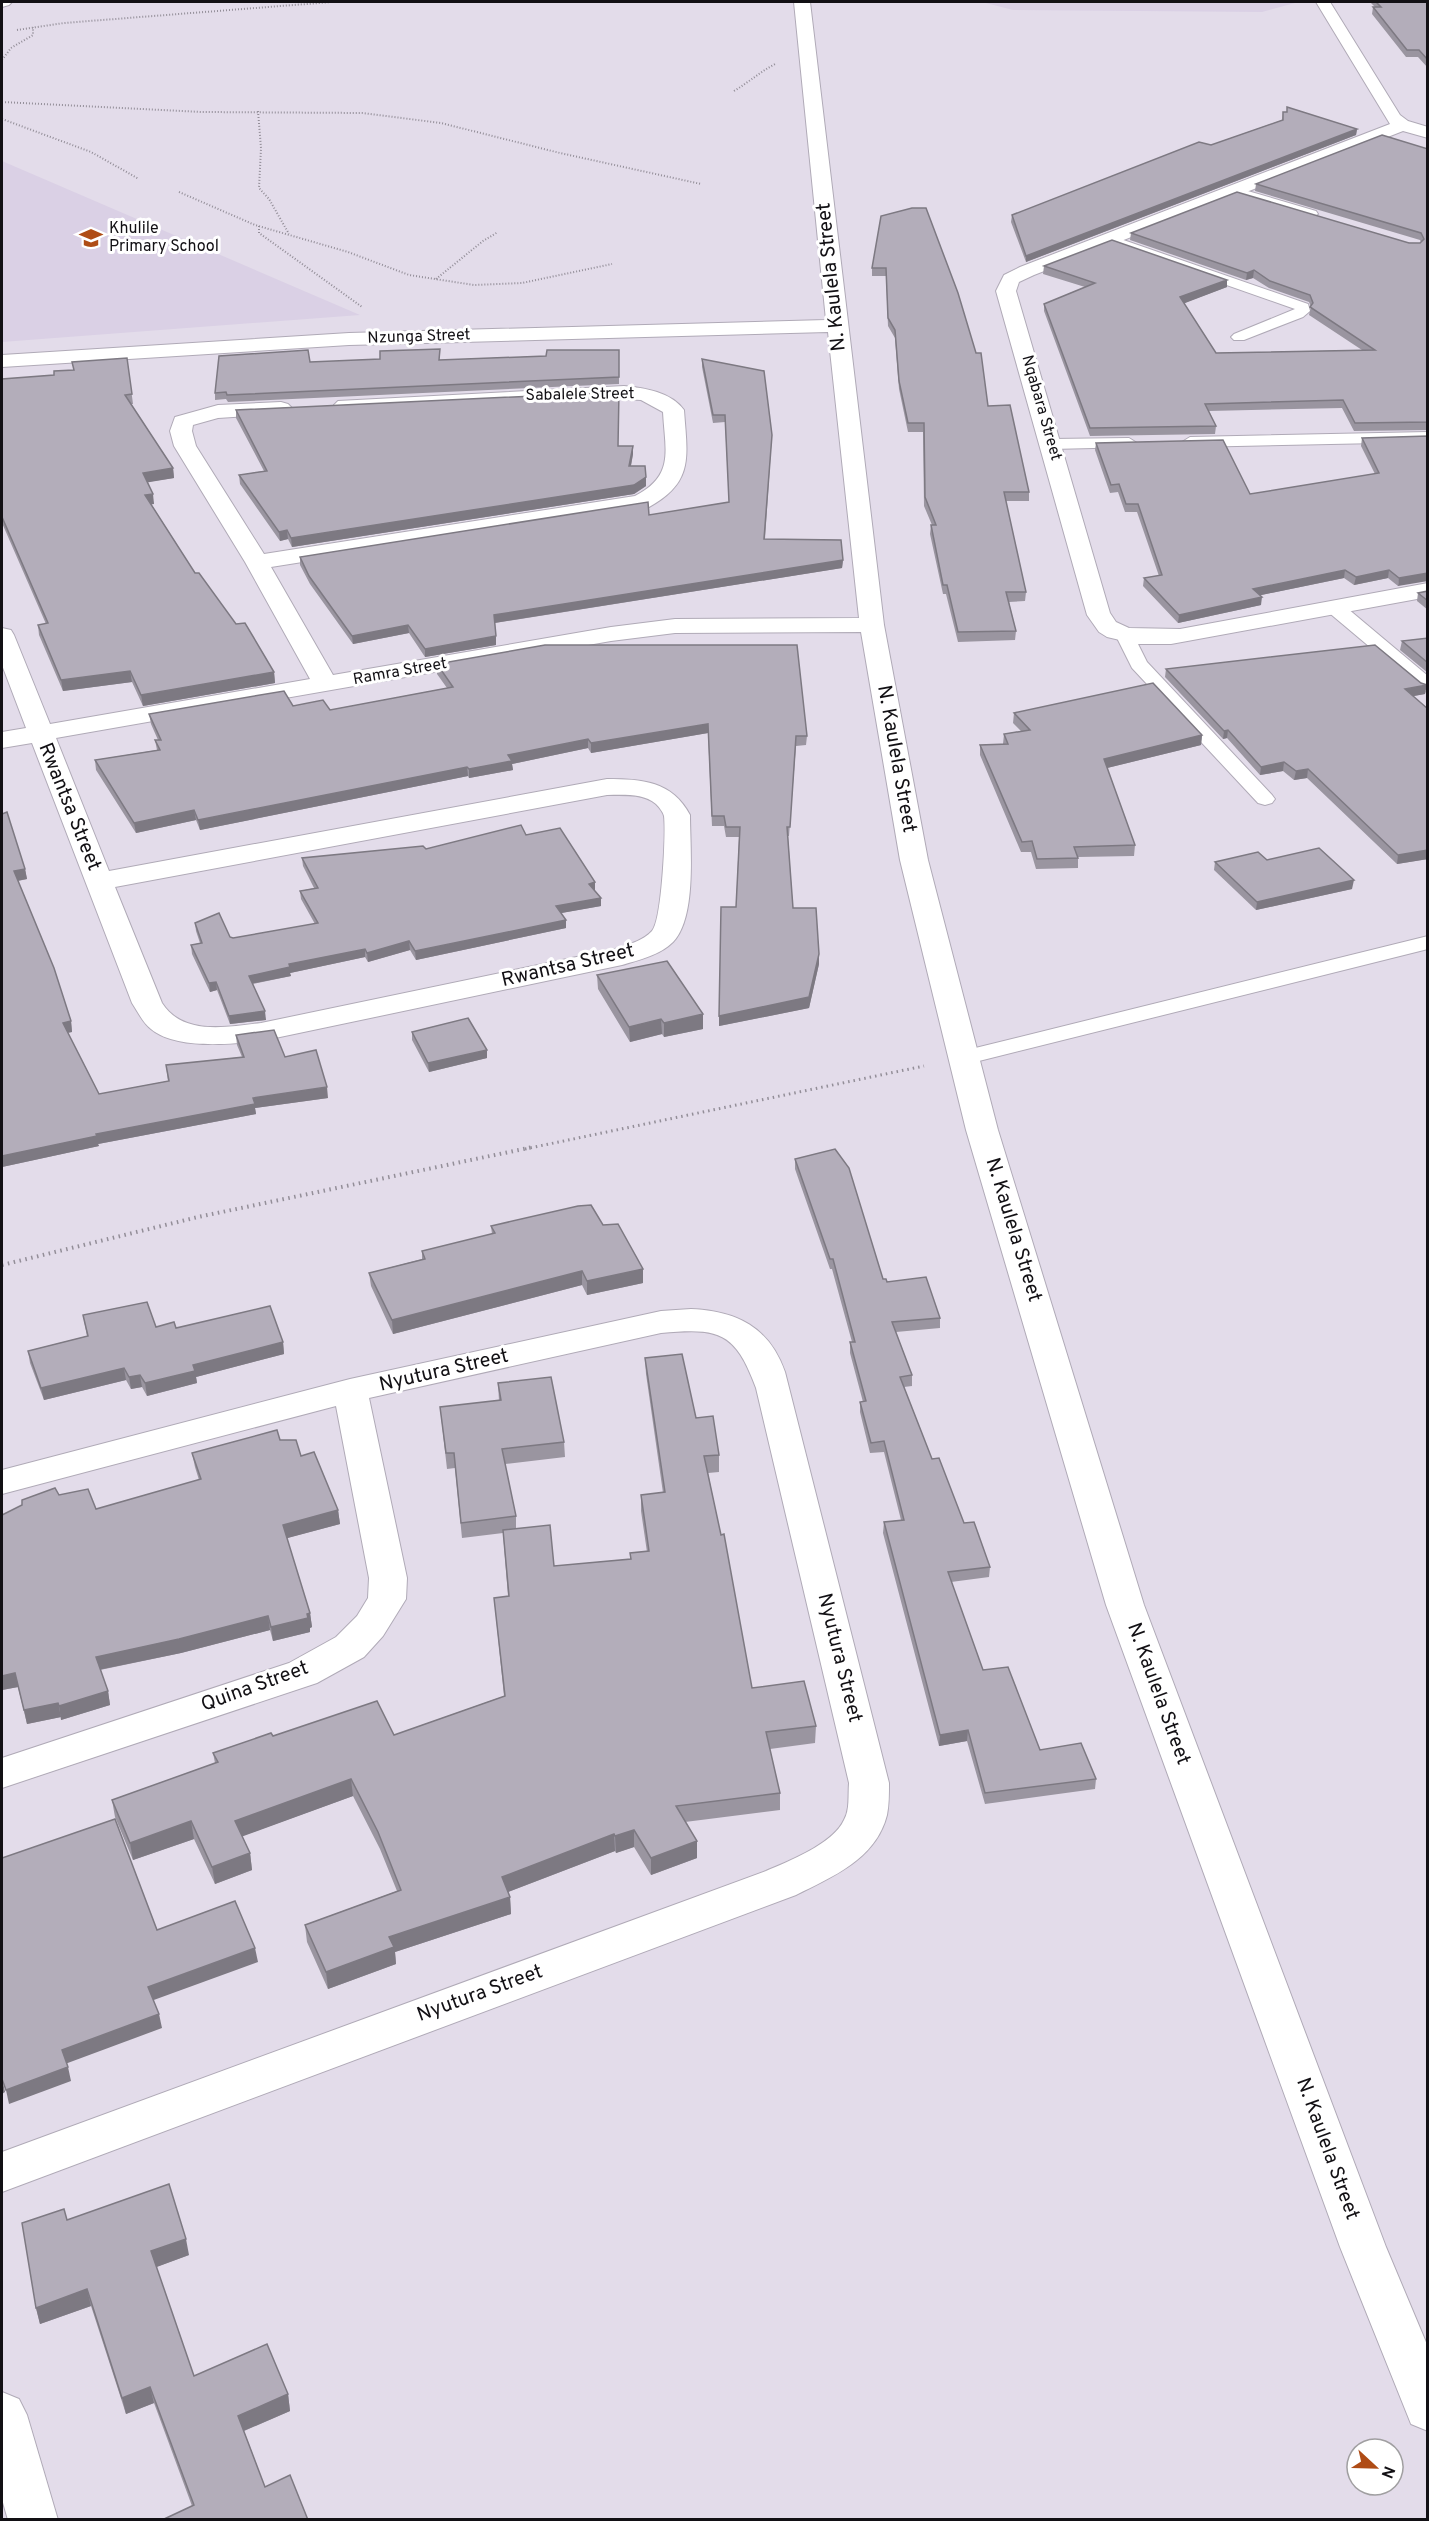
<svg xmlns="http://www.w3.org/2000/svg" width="1429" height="2521" viewBox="0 0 1429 2521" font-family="Overpass,sans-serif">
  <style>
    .built { fill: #dad0e5 }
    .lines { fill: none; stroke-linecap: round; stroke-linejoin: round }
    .service-casing { stroke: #b0aab7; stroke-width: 2 }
    .minor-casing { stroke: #b0aab7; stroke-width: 2 }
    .path-far2 { stroke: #938e98; stroke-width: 2; stroke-dasharray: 1 2; stroke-linecap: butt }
    .path-far1 { stroke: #938e98; stroke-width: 3; stroke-dasharray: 1.5 4; stroke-linecap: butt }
    .path { stroke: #938e98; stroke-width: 4; stroke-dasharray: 1.5 4.5; stroke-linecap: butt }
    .service { fill: #fff; fill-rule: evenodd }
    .minor { fill: #fff; fill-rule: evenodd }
    .wall { fill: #9a95a0 }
    .shaded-wall { fill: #7d7982 }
    .building { fill: #b3adba; stroke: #7d7982; stroke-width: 1.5 }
    .labels { text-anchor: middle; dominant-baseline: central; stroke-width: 6; stroke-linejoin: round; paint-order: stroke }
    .far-poi-label { font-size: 16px; fill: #121014; stroke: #fff; text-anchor: start }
    .far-street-label { font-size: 16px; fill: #121014; stroke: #fff }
    .street-label { font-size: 20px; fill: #121014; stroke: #fff }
  </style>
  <rect width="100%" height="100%" fill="#e3dcea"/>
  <g class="built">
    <path d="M982,2h312l1,1 -33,9 -249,-2z"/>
    <path d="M2,161l358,154 -358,27z"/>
  </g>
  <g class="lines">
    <g class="service-casing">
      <g id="service">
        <path d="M1234,187l82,24 2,3 -7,4 -82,-24 -2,-3 2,-3z"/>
        <path d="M1109,235l199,69 2,7 -7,6 -59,23h-10l-3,-3 3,-3 61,-25 -191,-67 -2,-3 2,-3z"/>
        <path d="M1428,432v10l-238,5 -8,-5 8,-5z"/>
        <path d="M1129,438l8,5 -2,4 -83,2 -8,-5 8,-5z"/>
        <path d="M1334,601l7,2 87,73v16l-7,-2 -94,-79 -2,-4 2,-4z"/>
        <path d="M1124,628l7,2 16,32 125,133 3,4 -3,4 -7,2 -7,-2 -126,-135 -17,-34 2,-4z"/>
        <path d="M1428,936v13l-465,116 -8,-2 -4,-5 4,-5z"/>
      </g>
    </g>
    <g class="minor-casing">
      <g id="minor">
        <path d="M2,2h10l-3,3 -7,2z"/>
        <path d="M794,2h16l74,623 44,235 70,270 146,475 242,642 42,100v84l-17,-7 -71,-177 -234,-642 -140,-475 -66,-270 -39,-228 -186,1 -64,8 -555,97 53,133 498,-92c35,0 65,2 83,36 0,33 7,102 -17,127 -13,13 -34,18 -51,23l-361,76c-30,3 -85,9 -110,-12 -8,-6 -13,-17 -19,-26l-100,-260 -30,5v-16l24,-4 -24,-63v-37l9,2 3,5 36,89 260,-45 -65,-117 -71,-116 -4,-15 5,-14 43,-12 63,-3 7,2 4,4 -4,4 -7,2 -63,4 -25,7 -1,6 4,15 68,108 371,-58c40,-21 30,-45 28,-84l-22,-12 -36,-2 -260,13 -7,-2 -4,-4 4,-4 286,-15c21,2 47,6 60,24 3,45 11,72 -35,97l-378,60 62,108 278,-48 64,-8 184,-1 -31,-286 -479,13 -347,22v-12l347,-22 477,-13zM607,795c16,0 36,-2 49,9 3,3 7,8 8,12 2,16 -2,104 -12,115 -9,10 -25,14 -37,18l-354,74c-34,4 -78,13 -99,-20l-47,-116z"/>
        <path d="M1316,2h14l70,113 8,6 20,6v11l-25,-7 -369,144 -15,7 -3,9 94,322 6,9 13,6 51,1 248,-46v14l-257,47h-34l-30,-7 -8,-5 -12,-17 -91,-324 8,-16 16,-8 370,-143z"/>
        <path d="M691,1309c46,2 78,18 94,63l104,411c0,11 0,22 -2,32 -11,44 -55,62 -91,80l-794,297v-40l764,-281c23,-10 67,-27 78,-51 6,-10 4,-25 5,-37l-93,-395c-21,-57 -37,-60 -95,-55l-292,65 38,180 -1,21 -23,37 -19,21 -47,26 -315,105v-30l287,-95 47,-26 21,-21 11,-18 1,-20 -33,-172 -334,88v-24l348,-91 311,-68z"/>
        <path d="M2,2392l17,7 8,16 31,105h-50l-6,-21z"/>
      </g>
    </g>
    <g class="path-far2">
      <path d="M17,30l47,-7 268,-21"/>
      <path d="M2,60l9,-12 22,-13v-8"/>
      <path d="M734,91c15,-9 26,-19 41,-27"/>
      <path d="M2,102l200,10 160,1 79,10 119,30 141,31"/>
      <path d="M258,111l3,37 -2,40 10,11 20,35"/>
      <path d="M2,119l89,33 48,27"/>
      <path d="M179,192l76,33 93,27 61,23 65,10 48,-2 90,-19"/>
      <path d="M259,226v7l103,74"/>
      <path d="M436,279l47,-38 15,-9"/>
    </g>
    <path class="path-far1" d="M525,1149l399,-83"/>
    <path class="path" d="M2,1265l196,-48 335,-70"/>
    <use href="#service" class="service"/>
    <use href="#minor" class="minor"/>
  </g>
  <g class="wall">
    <path d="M1370,2h58v66l-10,-11h-12l-34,-43 1,-7h2z"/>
    <path d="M1283,112l74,17 -1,6 -330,127 -15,-40 1,-7 270,-95z"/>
    <path d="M1428,149v281l-74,1 -12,-23 -133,3 7,15 -1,8 -125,2 -46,-125v-7l41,-17 -42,-13 1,-8 183,21 -43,16 32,50 146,-3 -53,-35 2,-8 -2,-5 -40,-14 -16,-10 -7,2 -116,-40 1,-7 289,10 1,-1 -1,-2 -165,-49 1,-7z"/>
    <path d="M881,216l107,190 41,86v9h-23l20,91 -1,9 -16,1 7,29 -1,9 -57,2 -12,-48h-3l-13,-60 1,-9h1l-8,-19 -1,-74h-15l-9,-43 -4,-51 -7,-12 -2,-50h-14v-8z"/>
    <path d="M619,350v34l-391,18 -2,-3 -11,1v-7l95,-31 130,-2 106,-4z"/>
    <path d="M127,358l6,46h-2l42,64 1,10 -27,4 7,22h-3l44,69 79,99 1,11 -132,23 -11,-24 -69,9 -24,-56 -1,-10 8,-1 -44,-101v-144l52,-4z"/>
    <path d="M702,359l70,76 -7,104 78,21 -1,8 -347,55 1,22 -71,12 -16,-24 -56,11 -43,-60 -10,-19v-8l349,-42 80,-13 -4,-80 -12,1 -11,-56z"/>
    <path d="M236,410l383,36 14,8 -2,12 15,11v9l-12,8 -342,53 -4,-8 -8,2 -40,-57 -1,-9 25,-4 -28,-53z"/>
    <path d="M1428,436l-30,150 -10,-8 -34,7 -10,-7 -83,17v10l-83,18 -35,-37 1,-8 15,-2 -22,-64h-12l-7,-20 -8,1 -15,-43 1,-7 154,51 125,-20 -14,-28 1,-8z"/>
    <path d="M1428,591v19l-11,-9 1,-8z"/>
    <path d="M1428,638v35l-28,-23 2,-9z"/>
    <path d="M437,664l370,72 -1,9 -10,1 -7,90h-1l5,72 26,46v10l-10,44 -90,18 17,-119 3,-70h-13l-2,-11h-12l-4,-93 -117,20 -3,-5 -76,16 1,6 -44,8 -1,-2 -268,54 -4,-10 -60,13 -40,-63 -1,-10 62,-10 -2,-10h3l-7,-16 -2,-10 144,-8 37,4 117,-22 -10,-14z"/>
    <path d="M1166,669l259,25 -12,2 15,13v150l-31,5 -90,-86 -13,2 -11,-9 -23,4 -33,-37 -4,1 -58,-62z"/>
    <path d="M1014,713l188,22 -1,10 -94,23 28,77 -1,11 -56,1v11l-42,1 -5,-17h-10l-41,-97v-10l23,-1 1,-10 17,-3 -8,-8z"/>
    <path d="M2,814l23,55 2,10 -9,2 53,140 1,11 -4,1 31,61 69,-13 -2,-16 76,-8 -5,-12 -1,-10 49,22 43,41 -73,10 1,6 -158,30 1,2 -97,21z"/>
    <path d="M526,835l69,47v8l-1,1 7,15 -40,7 5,7v8l-150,32 -6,-10 -42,12 -3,-5 -75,16 1,3 -38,8 13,36 -36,4 -13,-34 -7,2 -18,-38 -1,-9 9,-2 -4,-12 -1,-8 38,15 82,-14 -14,-25 -1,-8 14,-3 -11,-22 -1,-8 124,-9z"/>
    <path d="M1215,862l137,27 -96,21 -42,-40z"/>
    <path d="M597,975l106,54 -39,8 -2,-3 -32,8 -32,-53z"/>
    <path d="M412,1032l75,26 -58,14 -17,-32z"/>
    <path d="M795,1159l88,120 57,39v10l-44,4 16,43v11l-8,1 28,72 32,64 26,44 -1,10 -38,5 32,88 57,80 56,29 -1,10 -110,15 -18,-63 -28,5 -56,-213 1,-11 17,-2 -17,-68 -14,1 -10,-41v-10h3l-13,-49v-11h2l-20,-73h-2l-35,-100z"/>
    <path d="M603,1225l40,44v14l-56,12 -5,-10 -189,49 -22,-48 -2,-13 53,-14v-8l70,-17 -1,-8z"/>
    <path d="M83,1315l73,12 20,1 107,14 1,12 -88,23 1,6 -50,13 -5,-9 -11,2 -5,-9 -82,20 -14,-37 -2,-12 59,-15z"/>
    <path d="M645,1358l51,60 23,37v17l-11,1 44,215 64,38 -1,17 -45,6 10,44v17l-95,12 12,36 -46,17 -17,-28 -18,6 -1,-2 -107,41 2,5 1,17 -116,38 1,12 -68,25 -21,-47 -2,-17 92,-34 -17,-42 -27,-53 -111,40 8,17 2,17 -37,14 -21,-45 -61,21 -18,-43 -3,-17 103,-37 -2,-10 60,-17 121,-1 110,-39 -10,-98 14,-2 -5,-63 -41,5 -7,-70 -8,1 -7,-62 59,-6 -1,-18 66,59 1,15 -60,7 11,52v12l38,38 76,-7v-6l17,-1 -6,-41v-16l22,-2 -17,-119z"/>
    <path d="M280,1440l21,16 37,54 2,14 -53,14 23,75 2,14 -2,1v4l-37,9 -3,-11 -89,23 -81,17 8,21 2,14 -49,15v-3l-34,7 -9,-37 -16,3v-175l57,-20 37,14 103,-29 -4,-13 -3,-14z"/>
    <path d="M67,2220l122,35 -33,12 38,109 94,18 2,17 -46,20 21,56 43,33 -116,-14 -38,-103 -28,11 -35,-108 -51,18 -4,-16z"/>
  </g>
  <g class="shaded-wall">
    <path d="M1357,129l-1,6 -330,127v-6z"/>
    <path d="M1254,270l-1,8 -7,2 1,-7z"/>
    <path d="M1227,280v7l-47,18v-8z"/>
    <path d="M633,446v8l-4,21v-9z"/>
    <path d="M173,468l1,10 -30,5 -1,-10z"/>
    <path d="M646,477v9l-12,8 -342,53 -1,-9z"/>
    <path d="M153,494l1,10 -7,1 -2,-10z"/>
    <path d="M287,530l1,9 -8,2 -1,-9z"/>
    <path d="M843,560l-1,8 -348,55v-8z"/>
    <path d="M1345,570l-1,8 -92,19 1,-8z"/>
    <path d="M1389,570l-1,8 -34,7 2,-8z"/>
    <path d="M1428,573v8l-30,5 1,-8z"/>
    <path d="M1262,597l-1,8 -83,18 1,-8z"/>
    <path d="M408,625l1,8 -56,11 -1,-8z"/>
    <path d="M496,636v9l-71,12v-8z"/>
    <path d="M130,671l2,11 -69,9 -2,-11z"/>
    <path d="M274,672l1,11 -132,23 -2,-11z"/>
    <path d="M1427,685l-2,9 -22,4 2,-9z"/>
    <path d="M708,724v9l-117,20v-10z"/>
    <path d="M1228,730l-1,8 -4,1 1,-8z"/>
    <path d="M1202,735l-1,10 -98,24 1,-10z"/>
    <path d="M588,739v9l-76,16 1,6 -44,8v-9l39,-14z"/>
    <path d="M1284,762l-1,9 -23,4 1,-8z"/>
    <path d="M467,767l1,9 -268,54 -2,-10z"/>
    <path d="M1308,769l-1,9 -13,2 2,-9z"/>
    <path d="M194,810l2,10 -60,13 -2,-10z"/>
    <path d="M1428,850v9l-31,5 1,-9z"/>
    <path d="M25,869l2,10 -11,2 -2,-10z"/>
    <path d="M1354,880l-2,9 -96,21 1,-8z"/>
    <path d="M595,882v8l-6,2v-8z"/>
    <path d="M601,898v8l-45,8v-8z"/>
    <path d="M566,920v8l-150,32 -1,-9z"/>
    <path d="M409,941l1,9 -42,12 -1,-9z"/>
    <path d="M365,949v8l-75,16 1,3 -41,8 -1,-8 40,-12z"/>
    <path d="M819,954v10l-10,44 -90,18v-10z"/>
    <path d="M216,982l1,8 -7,2 -1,-9z"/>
    <path d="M265,1011l1,9 -36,4 -1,-8z"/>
    <path d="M703,1014v15l-39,8v-14z"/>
    <path d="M661,1019l1,15 -32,8 -1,-15z"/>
    <path d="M71,1021l1,11 -8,1 -1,-10z"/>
    <path d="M487,1050v8l-58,14 -1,-9z"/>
    <path d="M327,1087l1,11 -73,10 1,6 -158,30 1,2 -97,21v-11l251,-58z"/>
    <path d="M643,1269v14l-56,12v-14z"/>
    <path d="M582,1271v14l-189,49 -1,-14z"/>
    <path d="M283,1342l1,12 -88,23 1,6 -50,13 -2,-13 48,-18z"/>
    <path d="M124,1368l2,12 -82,20 -3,-12z"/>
    <path d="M140,1375l2,12 -11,2 -2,-12z"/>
    <path d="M338,1510l2,14 -56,15 -1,-14z"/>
    <path d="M310,1613l2,14 -2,1v4l-37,9 -2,-14z"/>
    <path d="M268,1616l2,14 -89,23 -83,17 -2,-13z"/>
    <path d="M15,1673l3,14 -16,3v-14z"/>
    <path d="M108,1691l2,14 -49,15 -2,-14z"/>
    <path d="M58,1703l3,14 -34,7 -3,-14z"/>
    <path d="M968,1730l-1,11 -28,5 1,-11z"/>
    <path d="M351,1779l2,17 -115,42 -3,-17z"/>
    <path d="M191,1821l3,18 -61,21 -3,-17z"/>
    <path d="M634,1830v17l-18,6 -1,-17z"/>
    <path d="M614,1834l1,17 -112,43 -1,-17z"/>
    <path d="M697,1841v17l-46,17v-17z"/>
    <path d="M250,1853l2,17 -37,14 -3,-17z"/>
    <path d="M510,1897l1,17 -116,38 1,12 -68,25 -2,-17 63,-35z"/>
    <path d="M255,1948l3,14 -107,39 -3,-14z"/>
    <path d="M159,2014l3,14 -97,36 -3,-14z"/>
    <path d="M68,2067l3,14 -62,23 -3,-14z"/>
    <path d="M2,2078l3,14 -3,2z"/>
    <path d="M186,2239l3,16 -35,13 -3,-17z"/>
    <path d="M87,2289l4,17 -51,18 -4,-16z"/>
    <path d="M150,2387l4,16 -28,11 -4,-16z"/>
    <path d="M288,2394l2,17 -49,21 -3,-16z"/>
  </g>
  <g class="building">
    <path d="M1376,2h52v58l-9,-10h-12l-34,-43h8z"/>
    <path d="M1287,107l70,22 -331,127 -14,-41 187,-73 12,3 72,-25v-8h4z"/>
    <path d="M1382,135l46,14v273l-73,1 -12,-23 -138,4 11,22 -126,2 -46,-124 51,-21 -51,-17 68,-26 115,40 -47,17 36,56 159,-3 -65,-43 3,-4 -3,-8 -40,-14 -16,-11 -7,3 -116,-40 106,-41 172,51h11l4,-4 -3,-6 -165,-49z"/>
    <path d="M912,208h14l32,85 18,60h5l7,53 22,-1 19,87h-25l22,100h-20l10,39 -58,1 -11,-47h-4l-12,-60h5l-11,-28 -1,-74h-16l-9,-42 -4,-51 -7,-12 -2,-50h-14l9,-52z"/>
    <path d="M440,349l-1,11 107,-4 1,-6h72v27l-392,18 -1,-3 -11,1 4,-37 89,-6 2,12 70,-3v-8z"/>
    <path d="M127,358l5,36 -7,1 48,73 -30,5 10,21 -8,1 50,78h4l37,51 9,-1 29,49 -133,23 -11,-24 -69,9 -23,-55 10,-2 -46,-106v-138l52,-4v-4l20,-1 -2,-8z"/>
    <path d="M702,359l62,12 8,64 -8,104 77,1 2,20 -349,55 2,21 -71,13 -17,-24 -56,11 -43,-60 -9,-19 348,-55 1,13 80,-13 -4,-87h-12z"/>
    <path d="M619,392l-1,54h15l-4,20h16l1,11 -12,8 -343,53 -4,-8 -8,2 -40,-57 28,-4 -31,-61z"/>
    <path d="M1428,436v137l-29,5 -10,-8 -33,7 -11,-7 -92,19 9,8 -83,18 -35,-37 18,-3 -24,-71h-12l-7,-20 -8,1 -15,-42 127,-3 27,54 129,-21 -17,-35z"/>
    <path d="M1428,591v10l-10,-8z"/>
    <path d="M1428,638v25l-26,-22z"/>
    <path d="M545,645h252l10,91h-11l-6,91h-3l6,81h23l3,46 -10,43 -90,19 2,-109h15l4,-80h-14l-2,-11h-12l-4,-92 -117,19 -3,-4 -80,16 4,6 -43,8 -2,-2 -269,53 -4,-10 -60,13 -39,-63 65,-10 -5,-10h6l-12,-26 135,-23 9,15 30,-6 7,10 123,-23 -16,-23z"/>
    <path d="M1375,645l46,38 6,2 -22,4 23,20v141l-30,5 -90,-86 -12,2 -12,-9 -23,5 -33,-37 -4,1 -58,-62z"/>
    <path d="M1153,683l49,52 -98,24 31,86 -61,2 4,11 -41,1 -5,-18 -10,1 -42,-97 28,-1 -4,-10 26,-4 -16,-17z"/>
    <path d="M7,812l18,57 -11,2 40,97 17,53 -8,2 36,71 70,-13 -3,-16 78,-8 -8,-22 38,-5 11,27 31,-7 11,37 -74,11 2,6 -159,30 1,2 -95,20v-342z"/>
    <path d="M521,825l5,10 34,-7 35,54 -6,2 12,14 -45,8 10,14 -151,31 -6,-10 -42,12 -2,-4 -76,15 1,3 -41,9 16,35 -36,5 -13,-34 -7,1 -18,-38 11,-2 -7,-20 24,-10 11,24 3,1 85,-15 -18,-32 18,-3 -16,-30 121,-12 3,3z"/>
    <path d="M1319,848l35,32 -97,22 -42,-40 43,-10 9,8z"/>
    <path d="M667,961l36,53 -39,9 -3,-4 -32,8 -32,-52z"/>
    <path d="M468,1018l19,32 -59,13 -16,-31z"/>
    <path d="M835,1149l14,19 34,111h3l1,3 39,-5 14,41 -48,4 20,53 -12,2 32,82 7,-1 25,65 10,-1 16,45 -42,5 35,98 25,-3 32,83 41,-7 15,36 -111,14 -17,-63 -28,5 -56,-213 20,-2 -20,-79 -13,2 -11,-41 6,-1 -16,-59h5l-22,-83h-3l-35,-100z"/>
    <path d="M591,1205l12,20 15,-1 25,45 -56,12 -5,-10 -190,49 -23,-47 56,-14 -3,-8 73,-18 -4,-7 87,-20z"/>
    <path d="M147,1302l9,25 18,-5 2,6 94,-22 13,36 -90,23 2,6 -50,12 -5,-8 -11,2 -5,-9 -83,20 -13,-37 60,-15 -5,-21z"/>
    <path d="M682,1354l14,64 17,-2 6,39 -15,1 17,79 3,-1 28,154 52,-7 12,45 -50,6 14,61 -104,13 21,35 -46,17 -17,-28 -19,6 -1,-2 -112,43 8,20 -121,40 5,10 -68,25 -21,-47 96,-35 -23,-58 -27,-53 -116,42 15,32 -38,14 -21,-46 -61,22 -18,-43 106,-38 -5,-9 58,-20 2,3 104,-35 17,34 111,-39 -11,-98 15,-2 -6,-66 47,-5 4,41 77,-7 -1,-6 19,-2 -8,-56 24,-3 -20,-134z"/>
    <path d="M551,1377l13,65 -62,7 14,67 -55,7 -7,-70h-8l-6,-46 61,-7 -3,-17z"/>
    <path d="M277,1430l3,10h16l5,16 13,-4 24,58 -55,15 27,88 -3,1 1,4 -37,9 -3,-11 -89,23 -83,18 12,34 -49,15 -1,-3 -34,7 -9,-37 -13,3v-161l20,-10v-5l33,-12 4,7 29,-6 8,20 105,-30 -9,-26z"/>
    <path d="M115,1819l42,111 78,-29 20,47 -107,39 11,27 -97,36 6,17 -62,23 -4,-11v-221z"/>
    <path d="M169,2184l17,55 -35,12 43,125 73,-32 21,50 -50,22 27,71 25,-12 18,45h-146l32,-15 -44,-118 -28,11 -35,-109 -51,19 -14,-85 42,-14 3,11z"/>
  </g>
  <defs>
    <g id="school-bare" transform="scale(1.8)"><path d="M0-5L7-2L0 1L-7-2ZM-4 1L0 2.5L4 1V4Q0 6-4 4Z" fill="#af4c15" stroke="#fff" stroke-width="2.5" paint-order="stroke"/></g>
  </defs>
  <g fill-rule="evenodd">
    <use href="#school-bare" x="91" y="238"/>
  </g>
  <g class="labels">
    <g class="far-poi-label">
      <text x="109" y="229">Khulile<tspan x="109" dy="18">Primary School</tspan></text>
    </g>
    <g class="far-street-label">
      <text transform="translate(419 337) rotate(-2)">Nzunga Street</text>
      <text transform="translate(580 395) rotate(-1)">Sabalele Street</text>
      <text transform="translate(1041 408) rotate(74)">Nqabara Street</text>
      <text transform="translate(400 672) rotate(-10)">Ramra Street</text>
    </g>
    <g class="street-label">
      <text transform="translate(832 277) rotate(-96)">N. Kaulela Street</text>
      <text transform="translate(896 759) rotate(80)">N. Kaulela Street</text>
      <text transform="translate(69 807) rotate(68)">Rwantsa Street</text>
      <text transform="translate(568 966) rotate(-13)">Rwantsa Street</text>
      <text transform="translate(1013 1230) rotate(73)">N. Kaulela Street</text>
      <text transform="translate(444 1371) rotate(-13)">Nyutura Street</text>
      <text transform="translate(839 1658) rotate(76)">Nyutura Street</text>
      <text transform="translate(255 1687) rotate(-20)">Quina Street</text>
      <text transform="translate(1158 1694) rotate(70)">N. Kaulela Street</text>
      <text transform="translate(480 1994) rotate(-20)">Nyutura Street</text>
      <text transform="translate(1327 2149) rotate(70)">N. Kaulela Street</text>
    </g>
  </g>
  <rect width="1429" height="2521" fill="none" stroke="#121014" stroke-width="6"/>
  <g transform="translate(1375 2467) rotate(112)"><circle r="28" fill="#ffffff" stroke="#a09fa1" stroke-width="1.5"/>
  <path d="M0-4.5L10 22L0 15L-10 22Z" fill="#af4c15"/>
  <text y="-9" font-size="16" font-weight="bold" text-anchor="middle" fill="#121014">N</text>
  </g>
</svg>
